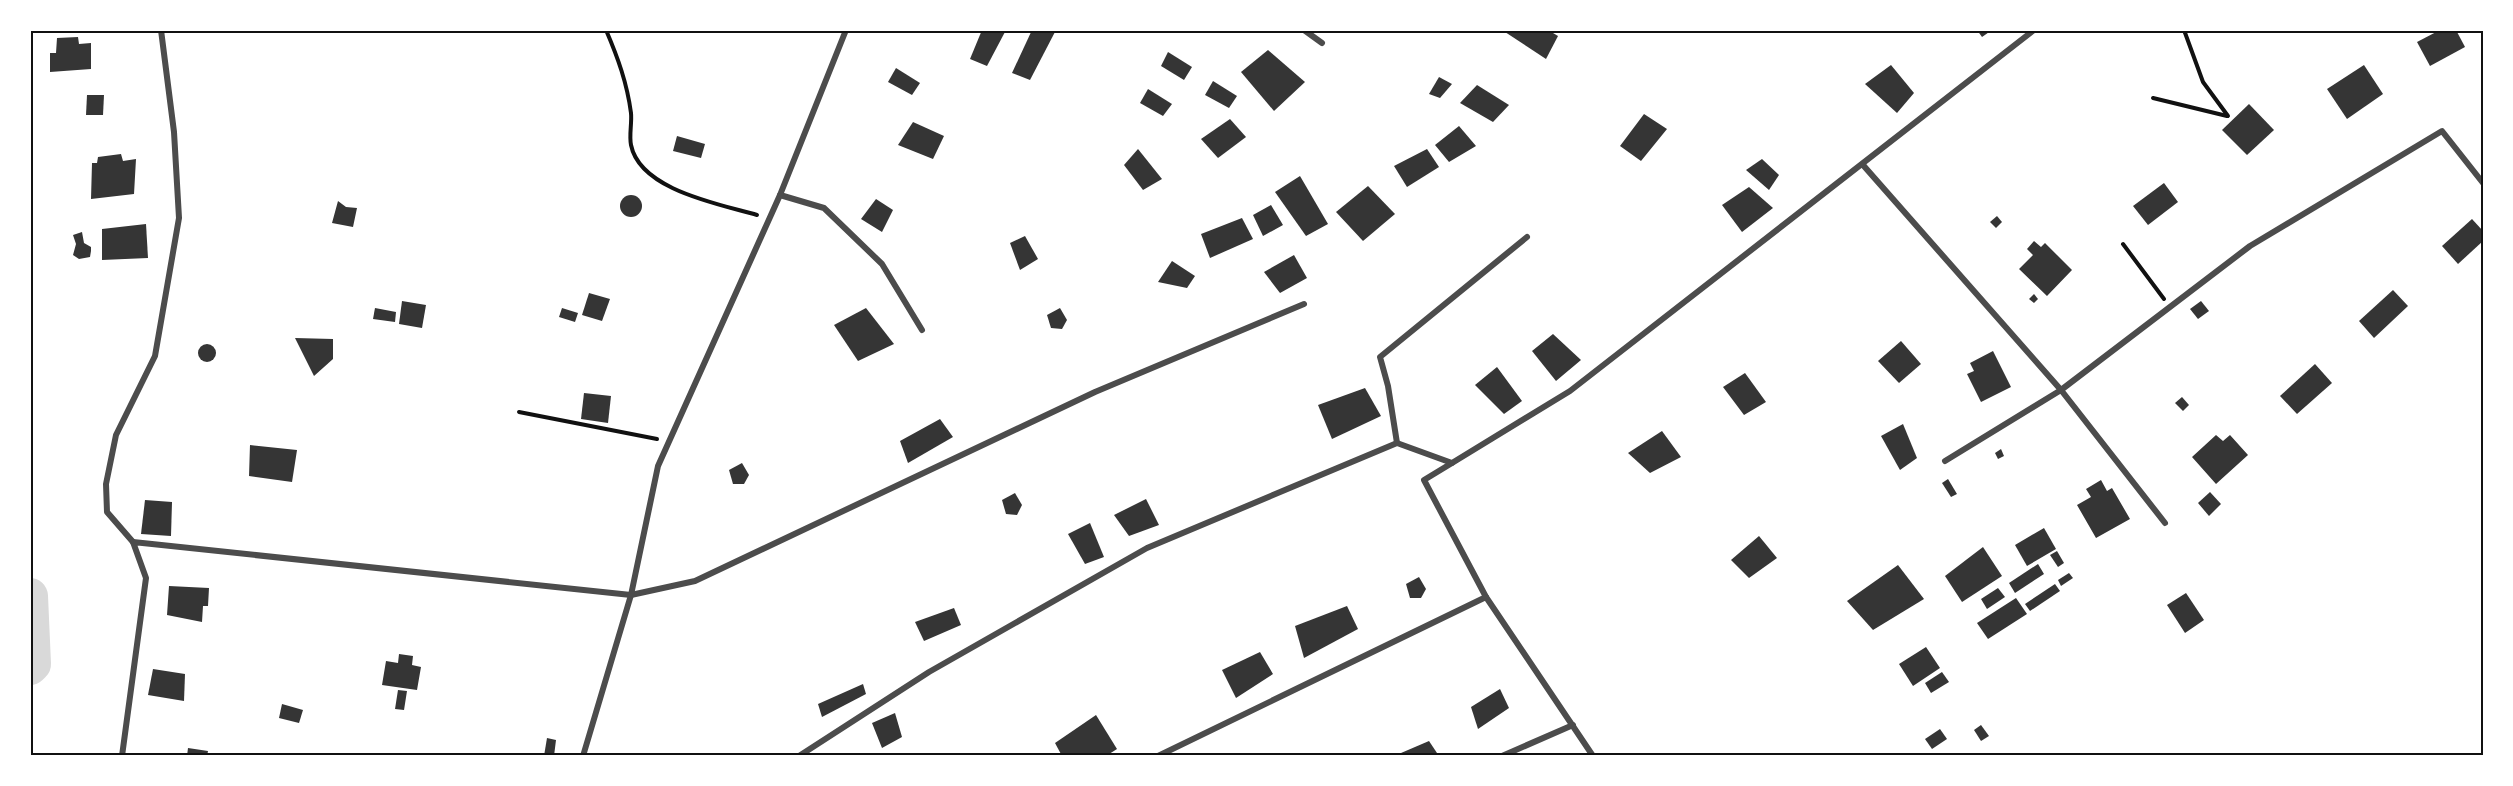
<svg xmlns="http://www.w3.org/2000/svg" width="2513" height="786" viewBox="0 0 2513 786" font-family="Barlow,sans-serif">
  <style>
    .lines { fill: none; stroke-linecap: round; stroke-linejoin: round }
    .river { stroke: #d9d9d9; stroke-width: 36 }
    .building { fill: #353535 }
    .path { stroke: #111; stroke-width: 4 }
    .minor { stroke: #4c4c4c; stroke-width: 6 }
    .neatline { fill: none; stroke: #111; stroke-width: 2 }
  </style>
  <rect width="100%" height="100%" fill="#fff"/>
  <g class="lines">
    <path class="river" d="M30,596l3,68 -3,3"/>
  </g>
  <g class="building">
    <path d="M982,30h24l-19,36 -17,-7z"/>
    <path d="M1032,30h24l-26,50 -18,-7z"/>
    <path d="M1506,30h42l10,6 -12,23 -41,-27z"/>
    <path d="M1977,30h15l-10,7z"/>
    <path d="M2440,30h16l9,17 -35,19 -13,-24z"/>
    <path d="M78,37l1,7 12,-1v26l-41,3v-19h6l1,-15z"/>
    <path d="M1268,50l37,32 -31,29 -33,-39z"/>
    <path d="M1168,52l24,15 -8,13 -23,-14z"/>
    <path d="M1891,65l23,28 -17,20 -32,-29z"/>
    <path d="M2364,65l19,29 -36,25 -20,-30z"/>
    <path d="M896,68l24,15 -8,12 -24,-13z"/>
    <path d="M1439,77l13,7 -12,14 -11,-4z"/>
    <path d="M1213,81l24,15 -8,12 -24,-13z"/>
    <path d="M1477,85l32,20 -16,17 -33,-19z"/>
    <path d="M1148,89l24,15 -9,12 -23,-13z"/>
    <path d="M87,95h17l-1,20h-17z"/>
    <path d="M2249,104l25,26 -27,25 -25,-25z"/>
    <path d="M1644,114l23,15 -26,32 -21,-15z"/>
    <path d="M1230,119l16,18 -28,21 -17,-19z"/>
    <path d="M913,122l31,14 -11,23 -35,-14z"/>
    <path d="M1459,126l17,20 -27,16 -14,-17z"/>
    <path d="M677,136l28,8 -4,14 -28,-7z"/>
    <path d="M1138,149l24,30 -19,11 -19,-25z"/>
    <path d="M1427,149l12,18 -32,20 -13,-21z"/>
    <path d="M121,154l2,7 13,-2 -2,35 -43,5 1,-36h5l1,-6z"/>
    <path d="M1762,159l17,16 -10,15 -23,-20z"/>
    <path d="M1300,176l28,48 -22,12 -31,-44z"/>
    <path d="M2164,183l14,19 -30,23 -15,-19z"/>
    <path d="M1368,186l27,28 -32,27 -27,-29z"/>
    <path d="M1749,187l24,21 -31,24 -20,-27z"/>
    <circle cx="631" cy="206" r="11"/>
    <path d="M876,199l17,11 -11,22 -21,-13z"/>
    <path d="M338,201l8,6 11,1 -4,19 -21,-4z"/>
    <path d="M1271,205l12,20 -20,11 -10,-21z"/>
    <path d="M1997,216l5,6 -6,6 -6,-6z"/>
    <path d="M1242,218l11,21 -43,19 -9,-24z"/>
    <path d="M2472,219l11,12v10l-25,23 -16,-18z"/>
    <path d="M146,224l2,34 -46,2v-31z"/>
    <path d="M82,232l2,11 7,4v4l-1,6 -11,2 -6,-4 3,-11 -3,-9z"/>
    <path d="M1025,236l13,23 -18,11 -10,-27z"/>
    <path d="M2034,241l7,6 4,-4 27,27 -25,26 -28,-27 14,-14 -6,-6z"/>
    <path d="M1294,255l13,23 -27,15 -16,-21z"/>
    <path d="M1172,261l23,15 -8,12 -29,-6z"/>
    <path d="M2393,290l15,16 -34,32 -15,-17z"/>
    <path d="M589,293l21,6 -8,22 -20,-6z"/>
    <path d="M2034,294l4,5 -4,4 -5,-4z"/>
    <path d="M402,301l24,4 -4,23 -23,-4z"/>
    <path d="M2201,301l8,10 -11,8 -8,-10z"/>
    <path d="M375,308l21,4 -1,10 -22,-3z"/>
    <path d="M562,308l16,5 -3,9 -16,-5z"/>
    <path d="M866,308l28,36 -36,17 -24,-36z"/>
    <path d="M1060,308l7,12 -5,9 -11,-1 -4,-13z"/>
    <path d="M1553,334l28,26 -25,21 -24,-30z"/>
    <path d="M295,338l38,1v20l-19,17z"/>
    <path d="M1901,341l20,23 -22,19 -21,-22z"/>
    <circle cx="207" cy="353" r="9"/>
    <path d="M1993,351l18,36 -30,15 -14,-28 7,-3 -4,-8z"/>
    <path d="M2315,364l17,19 -35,31 -17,-18z"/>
    <path d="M1497,367l25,34 -18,13 -29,-29z"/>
    <path d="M1745,373l21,29 -22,13 -21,-28z"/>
    <path d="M1365,388l16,28 -49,23 -14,-34z"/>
    <path d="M584,393l27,3 -3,27 -27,-4z"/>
    <path d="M2182,397l7,8 -6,6 -8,-8z"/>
    <path d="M940,419l13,18 -45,26 -8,-22z"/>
    <path d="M1903,424l14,34 -17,12 -19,-34z"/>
    <path d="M1662,431l19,26 -31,16 -22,-20z"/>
    <path d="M2216,435l7,6 7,-6 18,20 -32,29 -24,-27z"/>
    <path d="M250,445l47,5 -5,32 -43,-6z"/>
    <path d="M2001,449l3,7 -6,3 -3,-6z"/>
    <path d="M742,463l7,12 -5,9h-11l-4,-14z"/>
    <path d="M1948,479l9,15 -6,3 -9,-14z"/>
    <path d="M2101,480l6,11 5,-3 18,31 -34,19 -19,-33 14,-8 -5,-8z"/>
    <path d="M2210,492l11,12 -12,12 -11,-13z"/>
    <path d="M1015,493l7,12 -5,10 -11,-1 -4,-14z"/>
    <path d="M1146,499l13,26 -30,11 -15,-21z"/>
    <path d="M145,500l27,2 -1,34 -30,-2z"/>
    <path d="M1090,523l14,34 -19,7 -17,-30z"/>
    <path d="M2044,528l12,21 -29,17 -12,-21z"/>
    <path d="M1759,536l18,22 -28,20 -18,-18z"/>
    <path d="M1983,547l19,29 -40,26 -17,-26z"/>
    <path d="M2057,551l7,12 -6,4 -8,-12z"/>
    <path d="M2038,564l6,10 -29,19 -6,-10z"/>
    <path d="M1898,565l26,34 -51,31 -26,-29z"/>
    <path d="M2069,573l4,5 -12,8 -3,-6z"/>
    <path d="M1419,577l7,12 -5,9h-11l-4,-14z"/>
    <path d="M2055,584l5,7 -30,20 -5,-7z"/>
    <path d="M169,586l40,2 -1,18h-5l-1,16 -35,-7z"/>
    <path d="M1998,588l7,9 -18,12 -6,-10z"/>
    <path d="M2186,593l18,27 -19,13 -18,-28z"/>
    <path d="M2016,598l11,16 -39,25 -11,-16z"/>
    <path d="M1347,606l11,23 -54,29 -9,-32z"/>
    <path d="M954,608l7,17 -37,16 -9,-19z"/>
    <path d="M1926,647l14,21 -27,18 -14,-22z"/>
    <path d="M1260,652l13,22 -37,24 -14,-28z"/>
    <path d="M399,654l14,2 -1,9 9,2 -4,23 -35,-5 4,-24 12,2z"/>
    <path d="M153,669l32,5 -1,27 -36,-6z"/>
    <path d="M1942,672l7,10 -18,11 -6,-10z"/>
    <path d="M863,684l3,10 -44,23 -4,-13z"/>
    <path d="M1500,689l9,19 -31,21 -7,-22z"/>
    <path d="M398,690l9,1 -3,19 -9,-1z"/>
    <path d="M282,704l21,6 -4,13 -20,-5z"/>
    <path d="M895,713l7,24 -20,11 -10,-25z"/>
    <path d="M1096,715l21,34 -11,7h-44l-7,-13z"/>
    <path d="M1981,725l8,11 -8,5 -7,-11z"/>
    <path d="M1940,729l7,10 -15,10 -7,-10z"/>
    <path d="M547,738l9,2 -2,16h-10z"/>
    <path d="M1429,741l10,15h-45z"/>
    <path d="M188,748l20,3 -1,5h-20z"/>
  </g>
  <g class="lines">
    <g class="path">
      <path d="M606,30c12,28 21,53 25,83 1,10 -2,22 0,32 9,45 88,59 126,70"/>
      <path d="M2184,30l19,52 25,34"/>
      <path d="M2153,98l74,18"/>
      <path d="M2123,244l41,55"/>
      <path d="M519,412l138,27"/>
    </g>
    <g class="minor">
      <path d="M1304,30l18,13"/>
      <path d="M1863,165l198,225 104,133"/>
      <path d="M780,195l44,13 58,56 40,66"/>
      <path d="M1397,443l-9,-57 -8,-29 147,-120"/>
      <path d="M1945,461l116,-71 189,-144 192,-115 41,52"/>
      <path d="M1452,463l-28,17 62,117"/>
      <path d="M133,542l-26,-30 -1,-28 10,-49 39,-79 24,-138 -5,-86 -13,-102"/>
      <path d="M122,756l24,-178 -13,-36 498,53 64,-14 400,-189 209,-88"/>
      <path d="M583,756l48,-161 27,-129 122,-271 66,-165"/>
      <path d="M799,756l130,-84 218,-124 250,-105 55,20 118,-72 464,-361"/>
      <path d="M1158,756l328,-159 107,159"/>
      <path d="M1502,756l71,-31"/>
    </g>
  </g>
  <rect width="2513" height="786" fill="none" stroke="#ffffff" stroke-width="63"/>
  <rect x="32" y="32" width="2450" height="722" class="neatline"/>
</svg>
